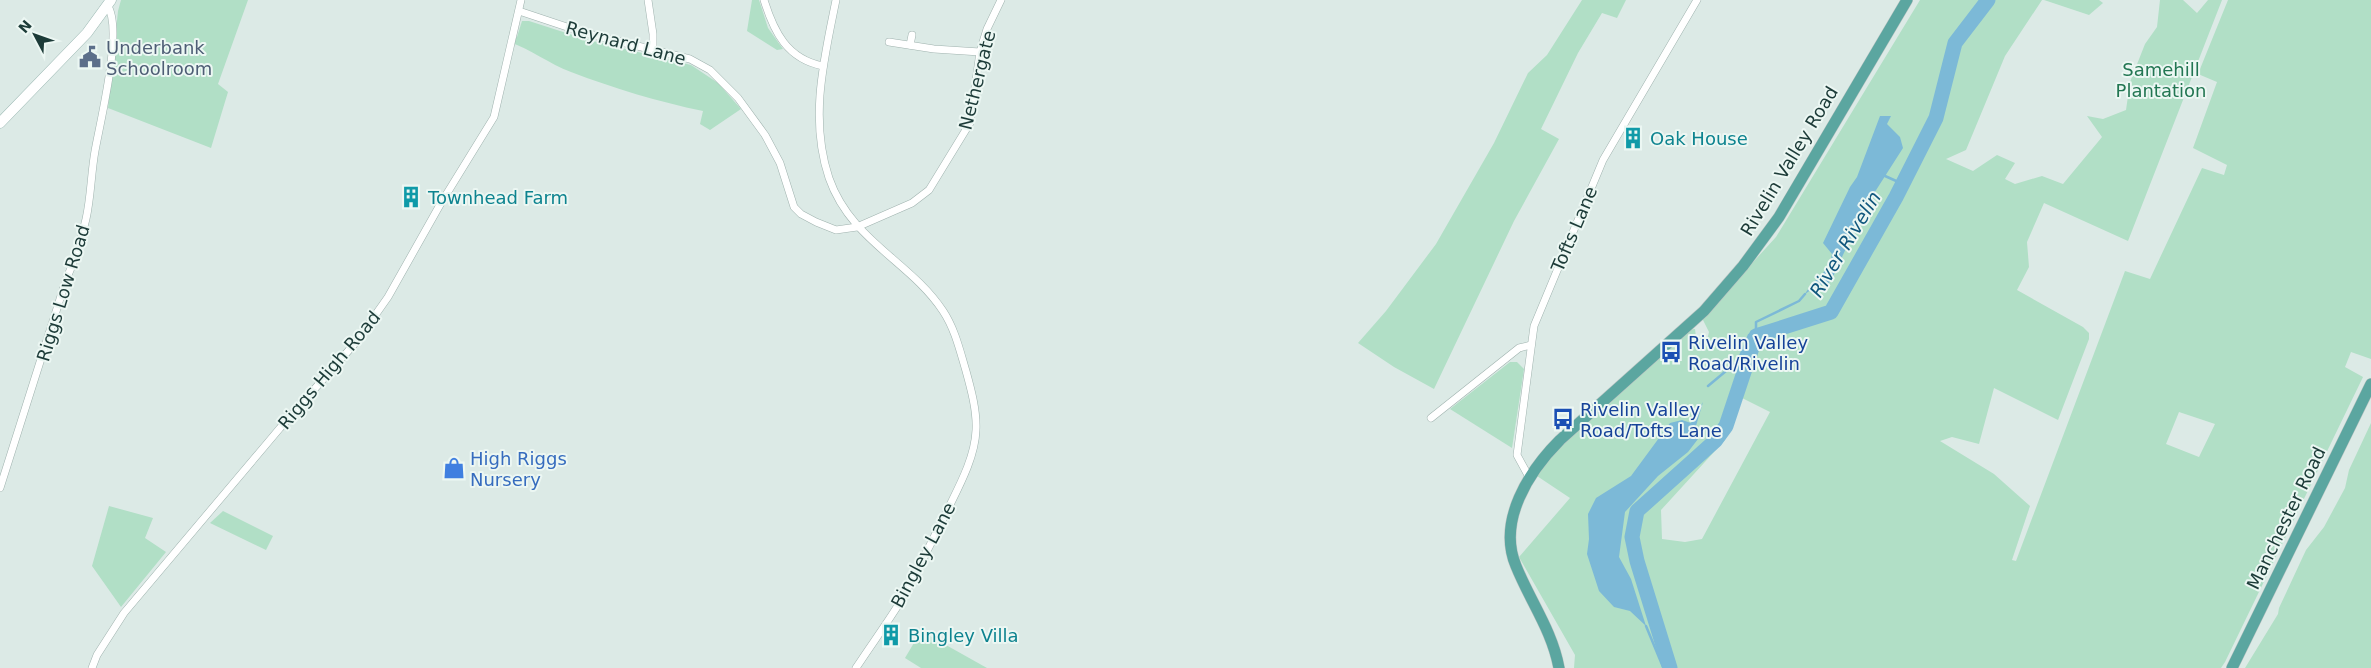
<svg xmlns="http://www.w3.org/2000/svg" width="2371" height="668" viewBox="0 0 2371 668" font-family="'DejaVu Sans',sans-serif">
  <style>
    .green { fill: #b1dfc6; fill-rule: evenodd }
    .water { fill: #7cb9d7 }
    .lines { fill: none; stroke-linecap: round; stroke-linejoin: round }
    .stream { stroke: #7cb9d7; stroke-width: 2.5 }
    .river { stroke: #7cb9d7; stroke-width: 15 }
    .minor-casing { stroke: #9fb2ae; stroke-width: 8 }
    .secondary-casing { stroke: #9ab7b2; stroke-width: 11 }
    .primary-casing { stroke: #bbc4c3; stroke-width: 12 }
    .minor { stroke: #fff; stroke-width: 7 }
    .secondary { stroke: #fff; stroke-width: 10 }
    .primary { stroke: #5ba6a0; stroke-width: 11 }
    .labels { text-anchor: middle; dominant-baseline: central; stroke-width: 4; stroke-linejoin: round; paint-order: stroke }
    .street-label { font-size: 18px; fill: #1c3b38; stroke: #ecf7f3 }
    .service-label { font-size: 18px; fill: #4e5e75; stroke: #ecf7f3; text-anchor: start }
    .park-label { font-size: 18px; fill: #227652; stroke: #ecf7f3 }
    .culture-label { font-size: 18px; fill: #0d838f; stroke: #ecf7f3; text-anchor: start }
    .transit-label { font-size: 18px; fill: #164399; stroke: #ecf7f3; text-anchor: start }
    .shop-label { font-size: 18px; fill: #366cbe; stroke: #ecf7f3; text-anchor: start }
    .water-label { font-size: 19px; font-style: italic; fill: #10577d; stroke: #ecf7f3 }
  </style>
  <rect width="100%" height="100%" fill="#dceae6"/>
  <g class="green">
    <path d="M121,0h127l-30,84 10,8 -17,56 -103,-40 10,-97z"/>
    <path d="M752,0h7l9,28 15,21 -6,1 -30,-19z"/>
    <path d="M1582,0h44l-9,18 -15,-5 -24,40 -37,76 18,10 -45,82 -80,168 -40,-22 -36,-24 28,-32 50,-67 58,-101 34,-70 19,-18z"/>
    <path d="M1920,0h122l-37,56 -39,94 -20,9 27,12 24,-16 18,8 -10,16 10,5 27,-8 21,8 39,-47 -15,-21 16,3 23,-9 4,-28 15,-38 12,-17 3,-27h23l14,13 11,-13h14l-94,241 -84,-38 -17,39 2,25 -12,23 66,37 6,6v6l-31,81 -64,-32 -15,56 -27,-7 -12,4 54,33 36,32 -18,54 4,1 109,-290 25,8 52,-111 22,7 3,-10 -34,-17 24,-66 -19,-8 30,-74h143v359l-20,-7 -6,15 18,10 -138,285 -4,6h-647l1,-13 -56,-98 51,-59 -33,-22 16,-22 135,-124 7,-1 1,8 11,3 2,-8 -7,-14 74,-81zM1740,397l30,15 -68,127 -17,3 -23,-3 -1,-29 64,-70zM2179,412l36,12 -16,33 -33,-13z"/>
    <path d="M2044,0h55l4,3 -14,12z"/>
    <path d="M522,21h7l56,18 106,26 27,18 23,26 -31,21 -10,-6 3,-13c-44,-9 -90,-23 -132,-39 -22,-8 -40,-23 -62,-30l8,-5z"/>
    <path d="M1510,362h7l7,7 -12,79 -62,-39z"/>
    <path d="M2371,423v245h-126l33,-54 1,-6 27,-58 18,-23 21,-39 4,-18z"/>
    <path d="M109,506l44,12 -8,20 21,14 -45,55 -29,-41z"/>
    <path d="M223,511l50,25 -7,14 -56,-27z"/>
    <path d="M921,631l66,37h-66l-16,-10z"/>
  </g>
  <g class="water">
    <path d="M1880,116h11l-4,8 13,13 3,11 -39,61 -32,70 -5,6h-9l-13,9c10,-17 24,-20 27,-40l-9,-11 27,-56 7,-10z"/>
    <path d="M1703,402l-7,24 2,13 -10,13 -30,24 -33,36 -6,45 12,22 15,47 -16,-15 -16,-4 -15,-16 -12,-37 2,-15 -1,-25 8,-16 35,-22 39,-53 12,-3 9,3z"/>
  </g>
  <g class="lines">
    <g class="stream">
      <path d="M1885,176l18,8"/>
      <path d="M1708,386l30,-25 11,-26 7,1v-14l43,-21 6,-7"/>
      <path d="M1646,626l17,41 3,1"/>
    </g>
    <path class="river" d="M1670,668l-33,-107 -5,-24 5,-26 78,-70 11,-15 30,-90 75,-24 65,-115 40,-79 19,-75 33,-43"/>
    <g class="minor-casing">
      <g id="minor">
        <path d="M648,0l5,34v15"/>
        <path d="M764,0c10,32 23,59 59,66"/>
        <path d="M836,0c-12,59 -27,119 -7,178 22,63 81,83 114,133 12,18 17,40 23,60 5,18 11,40 10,59 -1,29 -19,60 -31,85 -14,28 -28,57 -43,84 -14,23 -31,46 -46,69"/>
        <path d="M519,11l66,22 105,26 20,11 28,28 27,37 15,28 14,44 7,7 15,8 20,8 21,-3 55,-24 17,-13 41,-67 10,-71 7,-23 14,-29"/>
        <path d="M889,42l45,7 46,3"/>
        <path d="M910,45l2,-10"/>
        <path d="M1431,418l88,-70 12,-3"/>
        <path d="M1529,477l-12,-22 17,-129 69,-166 94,-160"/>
        <path d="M0,488l66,-208c9,-20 15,-40 20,-61 5,-22 5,-46 9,-68 5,-29 29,-124 12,-146"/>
        <path d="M92,668l5,-13 27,-42 156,-185 77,-87 31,-44 53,-94 53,-86 27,-117"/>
      </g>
    </g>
    <g class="secondary-casing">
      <path id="secondary" d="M0,123l87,-90 24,-33"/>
    </g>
    <g class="primary-casing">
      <g id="primary">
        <path d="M1559,668c-7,-38 -29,-67 -43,-102 -19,-45 13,-95 44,-126l144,-129 39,-45 36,-49 128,-217"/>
        <path d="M2232,668l139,-284"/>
      </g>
    </g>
    <use href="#minor" class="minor"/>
    <use href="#secondary" class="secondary"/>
    <use href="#primary" class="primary"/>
  </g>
  <defs>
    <g id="civic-bare" transform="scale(1.725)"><path d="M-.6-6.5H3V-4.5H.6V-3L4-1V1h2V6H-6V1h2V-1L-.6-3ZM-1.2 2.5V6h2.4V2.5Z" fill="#5c6f8a" stroke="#ecf7f3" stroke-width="2.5" paint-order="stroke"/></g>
    <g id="building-bare" transform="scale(1.725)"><path d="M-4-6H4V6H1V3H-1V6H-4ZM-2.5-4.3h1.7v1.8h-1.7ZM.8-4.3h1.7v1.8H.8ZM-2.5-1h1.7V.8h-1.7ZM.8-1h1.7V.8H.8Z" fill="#0f9aa8" stroke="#ecf7f3" stroke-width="2.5" paint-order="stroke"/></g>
    <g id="bus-bare" transform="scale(1.725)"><path d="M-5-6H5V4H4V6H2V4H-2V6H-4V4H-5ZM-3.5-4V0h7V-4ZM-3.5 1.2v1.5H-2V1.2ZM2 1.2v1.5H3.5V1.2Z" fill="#1a4fb4" stroke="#ecf7f3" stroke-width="2.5" paint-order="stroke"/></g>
    <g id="shop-bare" transform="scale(1.725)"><path d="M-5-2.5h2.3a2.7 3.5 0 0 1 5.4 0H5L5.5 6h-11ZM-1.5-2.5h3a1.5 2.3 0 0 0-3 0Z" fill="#3f7fe0" stroke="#ecf7f3" stroke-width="2.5" paint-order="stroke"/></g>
  </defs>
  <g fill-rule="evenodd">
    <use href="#civic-bare" x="90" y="57"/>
    <use href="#building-bare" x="1633" y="138"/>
    <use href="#building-bare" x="411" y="197"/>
    <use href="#bus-bare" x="1671" y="352"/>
    <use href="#bus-bare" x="1563" y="419"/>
    <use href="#shop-bare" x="454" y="468"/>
    <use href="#building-bare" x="891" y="635"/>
  </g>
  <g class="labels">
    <g class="street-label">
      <text transform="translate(626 43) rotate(15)">Reynard Lane</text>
      <text transform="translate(977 80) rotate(-76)">Nethergate</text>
      <text transform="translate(1789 161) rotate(-59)">Rivelin Valley Road</text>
      <text transform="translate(1574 229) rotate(-67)">Tofts Lane</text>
      <text transform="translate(63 293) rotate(-73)">Riggs Low Road</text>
      <text transform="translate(329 370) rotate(-50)">Riggs High Road</text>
      <text transform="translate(2286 518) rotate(-64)">Manchester Road</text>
      <text transform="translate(923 555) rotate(-62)">Bingley Lane</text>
    </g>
    <g class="service-label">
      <text x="106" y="47">Underbank<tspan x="106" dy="21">Schoolroom</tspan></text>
    </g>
    <g class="park-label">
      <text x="2161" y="69">Samehill<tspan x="2161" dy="21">Plantation</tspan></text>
    </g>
    <g class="culture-label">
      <text x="1650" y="138">Oak House</text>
      <text x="428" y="197">Townhead Farm</text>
      <text x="908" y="635">Bingley Villa</text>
    </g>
    <g class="transit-label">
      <text x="1688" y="342">Rivelin Valley<tspan x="1688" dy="21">Road/Rivelin</tspan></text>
      <text x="1580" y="409">Rivelin Valley<tspan x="1580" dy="21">Road/Tofts Lane</tspan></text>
    </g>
    <g class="shop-label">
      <text x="470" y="458">High Riggs<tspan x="470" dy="21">Nursery</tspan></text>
    </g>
    <g class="water-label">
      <text transform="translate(1845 244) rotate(-59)">River Rivelin</text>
    </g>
  </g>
  <g transform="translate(35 35) rotate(311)" stroke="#ecf7f3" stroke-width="4" paint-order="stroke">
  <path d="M0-4L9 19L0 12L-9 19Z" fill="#1c3b38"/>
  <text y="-8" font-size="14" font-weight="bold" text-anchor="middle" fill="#1c3b38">N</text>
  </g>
</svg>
